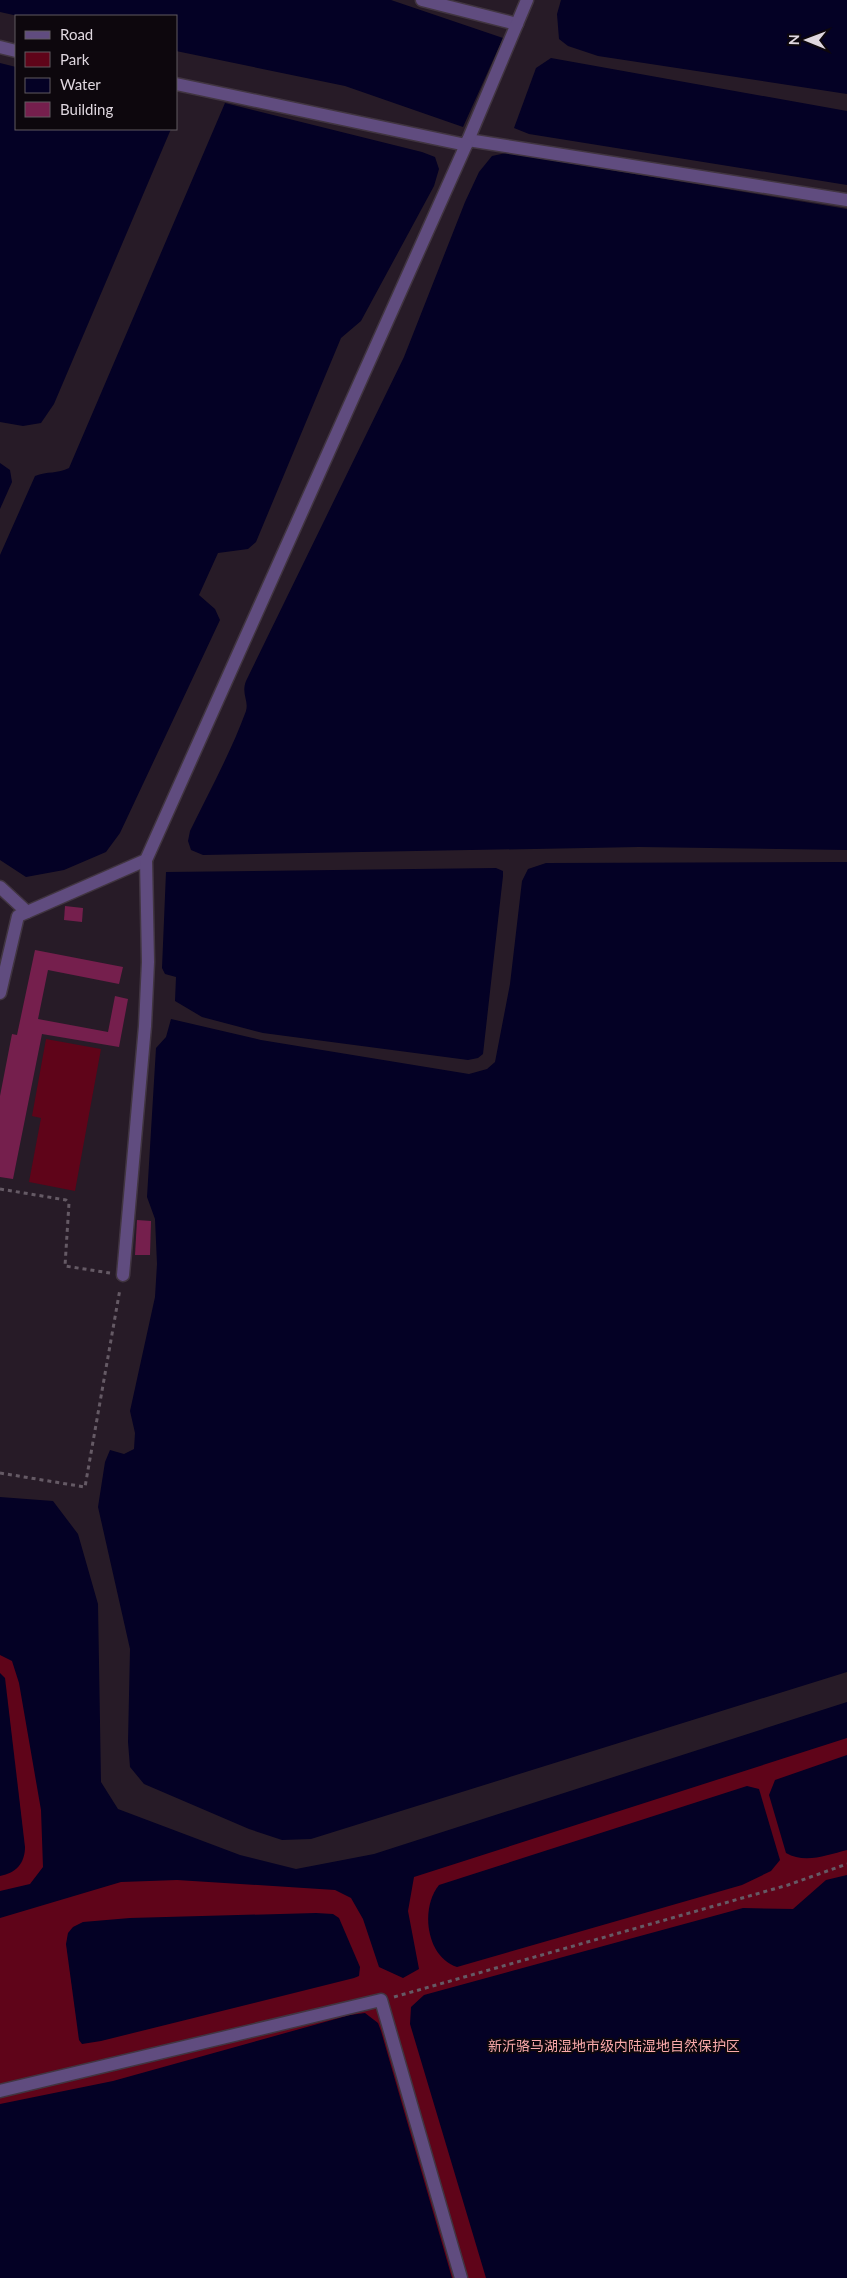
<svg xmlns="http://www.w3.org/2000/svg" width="847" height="2278" viewBox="0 0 847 2278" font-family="Lato,'Noto Sans SC',sans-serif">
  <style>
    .green { fill: #5f0419 }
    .water { fill: #040125 }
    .building { fill: #751f4d }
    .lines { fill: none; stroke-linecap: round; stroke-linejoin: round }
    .minor-casing { stroke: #413541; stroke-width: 15 }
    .path { stroke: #655a65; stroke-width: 3; stroke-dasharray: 4 4; stroke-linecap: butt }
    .minor { stroke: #604c7f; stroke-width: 12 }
    .labels { text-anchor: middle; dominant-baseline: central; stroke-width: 4; stroke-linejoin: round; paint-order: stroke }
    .park-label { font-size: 14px; fill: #f9a9ab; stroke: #0d070d }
  </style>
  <rect width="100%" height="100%" fill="#271b27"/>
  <g class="green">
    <path d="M46,1039l55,10 -26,142 -46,-9 12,-64 -9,-2z"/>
    <path d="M0,1511l85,320 237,49 525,-163v561h-847z"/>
  </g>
  <g class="water">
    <path d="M0,0h391l112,38 -40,89 -118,-41 -169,-35v-35h-158l-18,-4z"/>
    <path d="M561,0h286v94l-249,-38 -30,-10 -9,-7 -2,-25z"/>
    <path d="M551,58l296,53v74l-318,-51 -15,-6 22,-60z"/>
    <path d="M0,63l16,4v62h155l-117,275 -13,19 -18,3 -23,-4z"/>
    <path d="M225,103l197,49 13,5 4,12 -5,17 -73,135 -20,17 -85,204 -8,7 -30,4 -19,42 16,14 5,11 -100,213 -14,19 -42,18 -38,7 -26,-17v-305l35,-79c12,-5 23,-2 34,-8z"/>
    <path d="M506,153l341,56v641l-208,-3 -436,8 -12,-5 -3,-9 2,-10c19,-39 41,-79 56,-120 3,-11 -5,-17 0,-30l158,-324 61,-155 14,-30 13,-16z"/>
    <path d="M0,463l10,7 2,12 -12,27z"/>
    <path d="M847,862v810l-536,167 -29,1 -33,-11 -105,-45 -14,-17 -2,-25 2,-93 -32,-142 7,-45 5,-12 14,4 10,-5 1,-16 -5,-22 25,-114 2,-33 -2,-45 -8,-22 9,-149 10,-11 5,-18 90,21 208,34 18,-5 8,-7 15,-78 12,-103 6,-12 18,-6z"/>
    <path d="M496,868l7,3v5l-20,178 -5,4 -10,2 -205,-27 -61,-16 -27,-16 1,-24 -11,-3 -3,-6 4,-96z"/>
    <path d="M0,1497l53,4 25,33 20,70 3,178 17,27 122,46 56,14 78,-15 473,-152v36l-433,139 -6,34 11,58 -16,9 -24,-11 -16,-48 -12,-21 -16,-8 -158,-10 -56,2 -121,36v-27l30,-7 13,-17 -2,-57 -22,-127 -7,-22 -12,-6z"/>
    <path d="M0,1673l5,5 20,169c0,16 -9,26 -25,29z"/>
    <path d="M847,1755v95c-20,5 -42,14 -61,3l-17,-58 6,-15z"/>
    <path d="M747,1786l12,3 21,71 -9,11 -29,14 -285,82c-31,-10 -37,-59 -18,-82z"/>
    <path d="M847,1875v403h-361l-76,-254 1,-17 13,-12 319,-87 50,1 33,-29z"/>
    <path d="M316,1913l17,1 6,4 21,49 -1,9 -5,2 -253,63 -19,3 -3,-4 -13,-96 2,-11 5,-6 10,-5 47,-4z"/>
    <path d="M365,2013l13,10 3,8 71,247h-452v-174l113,-23 237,-66z"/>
  </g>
  <g class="building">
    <path d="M65,906l18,2 -1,14 -18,-2z"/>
    <path d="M35,950l88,17 -4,17 -71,-14 -10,49 70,13 7,-36 13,3 -9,48 -77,-13 -29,145 -13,-2v-81l12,-62 5,1z"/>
    <path d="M137,1220l14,1 -1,34h-15z"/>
  </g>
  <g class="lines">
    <g class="minor-casing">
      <g id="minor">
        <path d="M422,0l95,24"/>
        <path d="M0,47l16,4"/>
        <path d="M468,140l379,60"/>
        <path d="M466,145l61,-145"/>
        <path d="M0,887l27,25"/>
        <path d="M0,993l18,-77 128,-56 320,-715 -290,-61"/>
        <path d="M123,1275l22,-249 3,-64 -2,-102"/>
        <path d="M0,2091l381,-91 80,278"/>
      </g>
    </g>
    <g class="path">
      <path d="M0,1189l66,11 3,3 -4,63 45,7"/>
      <path d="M0,1473l85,14 35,-198"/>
      <path d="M394,1997l394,-112 59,-21"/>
    </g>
    <use href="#minor" class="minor"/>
  </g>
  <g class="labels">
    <g class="park-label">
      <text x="614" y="2045">新沂骆马湖湿地市级内陆湿地自然保护区</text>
    </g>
  </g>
  <rect x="15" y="15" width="162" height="115" fill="#0d070d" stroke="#615a61"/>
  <rect x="25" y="31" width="25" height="8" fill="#604c7f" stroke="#615a61"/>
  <text x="60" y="40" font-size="15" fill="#dfd7df">Road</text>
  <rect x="25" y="52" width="25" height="15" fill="#5f0419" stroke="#615a61"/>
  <text x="60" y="65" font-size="15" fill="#dfd7df">Park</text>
  <rect x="25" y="78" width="25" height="15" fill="#040125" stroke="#615a61"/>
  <text x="60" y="90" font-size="15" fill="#dfd7df">Water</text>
  <rect x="25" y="102" width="25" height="15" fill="#751f4d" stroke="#615a61"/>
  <text x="60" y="115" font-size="15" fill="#dfd7df">Building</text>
  <g transform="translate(807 40) rotate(271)" stroke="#0d070d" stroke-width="4" paint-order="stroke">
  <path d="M0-4L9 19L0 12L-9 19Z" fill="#dfd7df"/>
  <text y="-8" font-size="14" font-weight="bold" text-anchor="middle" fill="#dfd7df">N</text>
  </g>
</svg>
